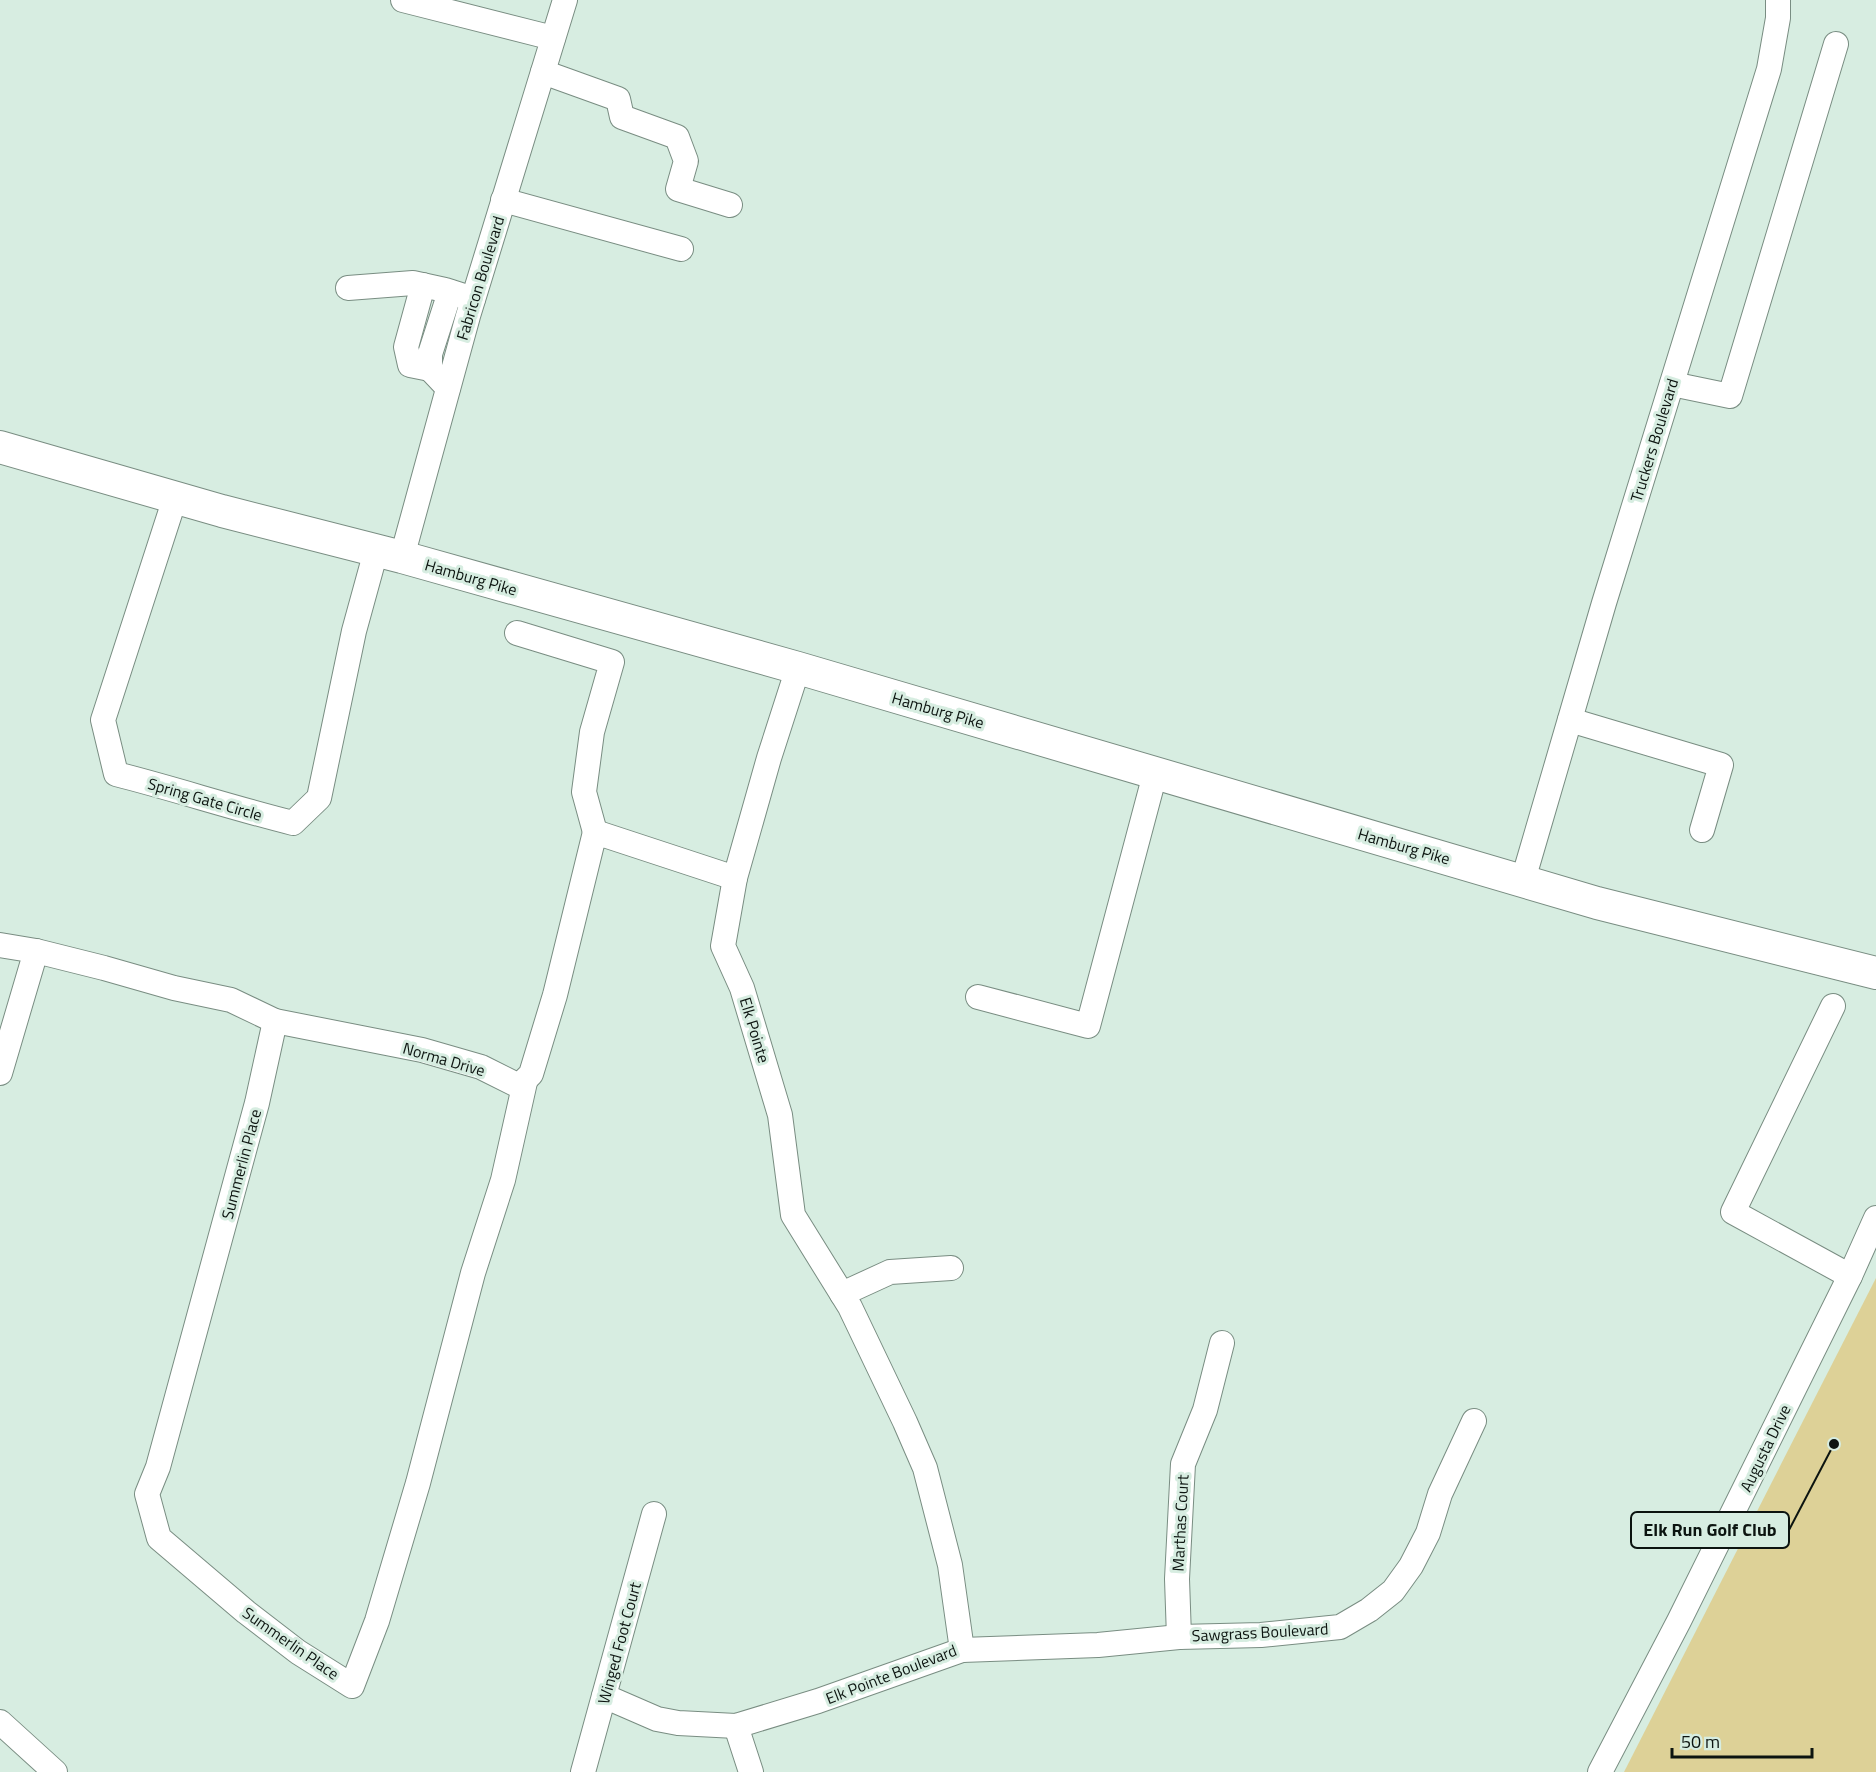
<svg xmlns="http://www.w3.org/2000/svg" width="1876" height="1772" viewBox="0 0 1876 1772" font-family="'Titillium Web',sans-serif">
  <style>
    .green { fill: #ddd197 }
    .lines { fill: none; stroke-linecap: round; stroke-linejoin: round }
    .minor-casing { stroke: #798d82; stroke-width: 26 }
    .major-casing { stroke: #798d82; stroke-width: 34 }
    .minor { stroke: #fff; stroke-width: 24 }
    .major { stroke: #fff; stroke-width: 32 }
    .labels { text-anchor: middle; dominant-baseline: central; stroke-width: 6; stroke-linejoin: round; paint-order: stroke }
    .street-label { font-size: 16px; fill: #0c1410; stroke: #d7ede1 }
    .leader { fill: none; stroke: #0c1410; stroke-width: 2 }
    .callout-dot { fill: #0c1410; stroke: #d7ede1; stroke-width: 2 }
    .callout { fill: #d7ede1; stroke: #0c1410; stroke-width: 2 }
    .callout-label { font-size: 18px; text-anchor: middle; font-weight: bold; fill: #0c1410 }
  </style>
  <rect width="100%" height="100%" fill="#d7ede1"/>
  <path class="green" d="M1876,1278v494h-252z"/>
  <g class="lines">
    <g class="minor-casing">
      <g id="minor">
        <path d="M403,0l150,38"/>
        <path d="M543,72l75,27 4,18 55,20 9,24 -8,28 52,16"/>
        <path d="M503,200l178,49"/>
        <path d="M423,285l-17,62 4,18 20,4"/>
        <path d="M348,288l65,-5 32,7 28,9"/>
        <path d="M1672,384l58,12 106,-352"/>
        <path d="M448,388l-18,-19v-15l20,-62"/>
        <path d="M175,498l-72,222 13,54c59,15 117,34 177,49l26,-25 35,-167 22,-80"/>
        <path d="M402,557l66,-241 97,-316"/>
        <path d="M517,633l95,29 -20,70 -8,60 11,40"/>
        <path d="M798,668l-29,90 -34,120 -12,68 19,42 38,127 13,100 57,92 55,115 20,46 25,97 12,85"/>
        <path d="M1570,720l151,45 -19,65"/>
        <path d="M1523,880l81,-277 165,-534 9,-51v-18"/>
        <path d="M0,945l36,6 68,17 70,20 57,12 44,21 147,29 59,17 38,19 12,-12 24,-79 40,-163 140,46"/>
        <path d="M978,997l110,29 67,-252"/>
        <path d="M1833,1006l-100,206 117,64"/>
        <path d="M275,1021l-18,82 -99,364 -11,27 12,44 87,74 52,40 54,34 25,-65 41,-138 55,-210 30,-93 22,-98"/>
        <path d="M0,1073l36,-122"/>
        <path d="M842,1294l48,-22 61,-4"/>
        <path d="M1179,1637l-2,-58 6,-115 22,-54 17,-67"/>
        <path d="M604,1696l53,23 21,4 58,3 82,-25 144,-51 136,-5 81,-8 82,-2 79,-8 29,-17 24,-19 18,-25 17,-33 12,-39 34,-73"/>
        <path d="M0,1722l55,50"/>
        <path d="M736,1726l15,46"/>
        <path d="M583,1772l71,-258"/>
        <path d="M1600,1772l79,-151 171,-345 26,-58"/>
      </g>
    </g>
    <g class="major-casing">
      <path id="major" d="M0,447l222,64 180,46 396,111 799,235 279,70"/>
    </g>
    <use href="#minor" class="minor"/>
    <use href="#major" class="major"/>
  </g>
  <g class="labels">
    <g class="street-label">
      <text transform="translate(480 278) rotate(-73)">Fabricon Boulevard</text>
      <text transform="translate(1654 440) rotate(-73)">Truckers Boulevard</text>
      <text transform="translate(471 577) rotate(16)">Hamburg Pike</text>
      <text transform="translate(938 710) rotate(16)">Hamburg Pike</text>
      <text transform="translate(205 799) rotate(16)">Spring Gate Circle</text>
      <text transform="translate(1404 846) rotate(16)">Hamburg Pike</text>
      <text transform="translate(755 1030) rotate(73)">Elk Pointe</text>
      <text transform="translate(444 1059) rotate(16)">Norma Drive</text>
      <text transform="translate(241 1164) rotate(-75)">Summerlin Place</text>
      <text transform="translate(1765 1448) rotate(-64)">Augusta Drive</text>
      <text transform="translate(1180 1523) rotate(-87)">Marthas Court</text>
      <text transform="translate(1260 1632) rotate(-3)">Sawgrass Boulevard</text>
      <text transform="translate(291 1643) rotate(35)">Summerlin Place</text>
      <text transform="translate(619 1643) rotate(-75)">Winged Foot Court</text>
      <text transform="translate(891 1674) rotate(-21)">Elk Pointe Boulevard</text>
    </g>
  </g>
  <path class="leader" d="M1834 1444L1789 1530"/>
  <circle class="callout-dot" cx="1834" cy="1444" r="6"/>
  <rect class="callout" x="1631" y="1512" width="158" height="36" rx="6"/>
  <g class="callout-label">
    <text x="1710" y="1536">Elk Run Golf Club</text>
  </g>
  <path d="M1672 1748v9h140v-9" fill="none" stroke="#0c1410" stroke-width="3"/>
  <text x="1681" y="1748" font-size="18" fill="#0c1410" stroke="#d7ede1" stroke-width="4.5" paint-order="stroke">50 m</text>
</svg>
